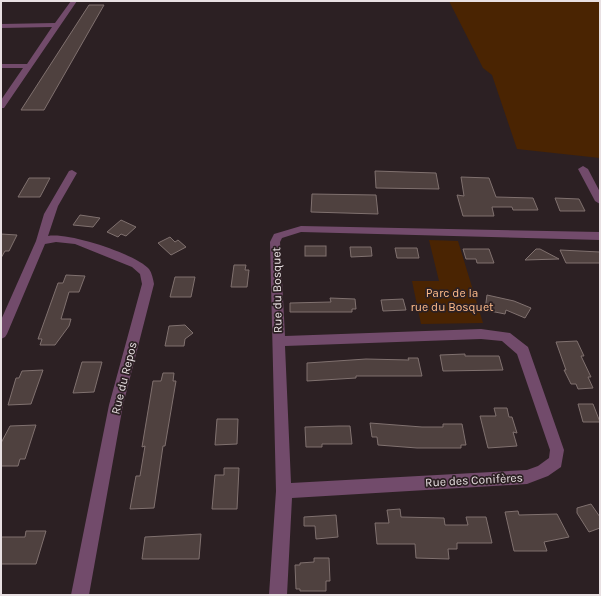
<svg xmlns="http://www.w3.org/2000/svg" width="601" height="596" viewBox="0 0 601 596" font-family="Karla,sans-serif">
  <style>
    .green { fill: #4a2402 }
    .building { fill: #4f413f; stroke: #80716f }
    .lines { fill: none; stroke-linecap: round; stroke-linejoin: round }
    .minor { fill: #724b6b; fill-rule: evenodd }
    .labels { text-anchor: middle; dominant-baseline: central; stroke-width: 3.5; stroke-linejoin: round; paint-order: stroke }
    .street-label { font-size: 12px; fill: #e8e0e2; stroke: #2c2023 }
    .park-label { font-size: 12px; fill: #febb8a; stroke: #2c2023 }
  </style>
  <rect width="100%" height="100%" fill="#2c2023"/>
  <g class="green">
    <path d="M449,1h151v157l-83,-9 -25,-74 -9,-7z"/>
    <path d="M429,240l29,1 25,82 -62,1 -9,-43h27z"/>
  </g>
  <g class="building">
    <path d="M89,5h15l-60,105h-23z"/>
    <path d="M375,171l61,2 3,16 -63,-1z"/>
    <path d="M461,177l28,1 7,19 37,1 5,12h-25l-1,-3h-20l2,9h-31l-6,-21 7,1z"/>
    <path d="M29,178h21l-10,19h-22z"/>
    <path d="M312,194l64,1 2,19 -67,-2z"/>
    <path d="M555,198l24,1 6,12h-25z"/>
    <path d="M80,215l20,3 -7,9 -20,-2z"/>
    <path d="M121,220l15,7 -10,9 -5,-2 -3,3 -11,-5z"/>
    <path d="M1,234l16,1 -8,16h-4l-4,7z"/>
    <path d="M170,237l5,5 3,-2 8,7 -15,8 -13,-12z"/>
    <rect x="305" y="246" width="21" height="10"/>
    <path d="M350,247h21l1,9 -21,1z"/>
    <path d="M395,248h22l2,10h-22z"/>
    <path d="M463,249h26l5,14h-17l-1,-4h-10z"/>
    <path d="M536,249h4l19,10 -34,1z"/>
    <path d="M560,250l40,2v11h-34z"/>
    <path d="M234,265h12l-1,5h4l-2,17h-16z"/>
    <path d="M66,275l19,1 -6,16h-10l-8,27h10l-2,7 -14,19h-15l2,-6h-4l20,-56h5z"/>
    <path d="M175,277h20l-4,20h-21z"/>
    <path d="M487,295l27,6 17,7 -6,10 -19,-8 -1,4 -20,-4z"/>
    <path d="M330,298l25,1 1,10h-4v3h-62v-9l41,-1z"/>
    <path d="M403,299l3,11 -23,1 -2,-11z"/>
    <path d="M185,325l8,8 -8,6 -1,7h-19l4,-20z"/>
    <path d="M577,341l7,15h-3l10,21h-3l5,11 -15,1 -2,-5h-5l-7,-14h2l-10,-28z"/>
    <path d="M465,354v2h34l4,14 -60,1 -3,-16z"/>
    <path d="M408,358h10l4,18h-66v2l-49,3v-18l59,-4 43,1z"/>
    <path d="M82,362h20l-8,30 -21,1z"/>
    <path d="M43,370l-12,34 -23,1 8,-27h3l3,-7z"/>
    <path d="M163,373h11l-1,8h3l-11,65h-2l-9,62 -24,1 6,-33h4l5,-30 -3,1 11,-66h8z"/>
    <path d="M578,404h15l7,18h-17z"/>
    <path d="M494,408h13l2,9h3l5,16 -4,-1 4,14 -29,2 -8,-32h16z"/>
    <path d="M217,419h21l-1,25 -22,1z"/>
    <path d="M370,423l52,4h21v-3h19l4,21h-5v3h-44l-39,-3 -1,-8h-5z"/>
    <path d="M36,425l-11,34h-5l-2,7h-17v-23l9,-17z"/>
    <path d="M339,426h11l2,18h-30v3h-16l-1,-20z"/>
    <path d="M224,468h15l-2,41h-25l3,-34h9z"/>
    <path d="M591,504l9,13v11l-11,4 -12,-19v-5z"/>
    <path d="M400,509l1,8 43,1 1,7h23l-2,-8h20l6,26h-35v6h-9l1,10 -33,-1 -1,-14h-38l-2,-21h14l-2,-13z"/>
    <path d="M518,511l1,4 38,-1 12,23 -25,5 3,9h-33l-9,-39z"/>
    <path d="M336,515l2,22 -22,2 -1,-13h-11v-9z"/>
    <path d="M26,531h20l-10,33h-35v-27h24z"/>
    <path d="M201,534l-2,25h-57l3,-22z"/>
    <path d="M314,558h15l1,23h-4v10h-26v-2h-4l-1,-24h5v-2l14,-1z"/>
  </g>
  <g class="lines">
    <g class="minor">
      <path d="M71,1h6l-73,107h-3v-8l22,-32h-22v-4h26l25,-37 -51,1v-4l54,-1z"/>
      <path d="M583,166l5,3 12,23v12l-5,-3 -17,-32z"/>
      <path d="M72,170l5,3 -19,33 -10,30c20,-4 88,18 101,33 3,4 4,10 5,15l-31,121 -34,190h-18l38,-190 33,-121 -2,-10 -8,-7 -57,-23 -19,-2 -11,2 -38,90 -2,3 -4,2v-19l35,-79 8,-27 25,-43z"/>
      <path d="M301,226l299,6v8l-299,-8 -19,6 -2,4 5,94 196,-7 29,4 18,14 36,103 -3,17 -13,9 -21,8 -235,14 -5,97h-18l7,-104 -6,-249 4,-8zM481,339l21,2 15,13 33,96 -1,8 -11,8 -11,4 -236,13 -6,-137z"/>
    </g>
  </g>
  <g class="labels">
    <g class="street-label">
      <text transform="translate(277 290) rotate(-91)">Rue du Bosquet</text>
      <text transform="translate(124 378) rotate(-76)">Rue du Repos</text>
      <text transform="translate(474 480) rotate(-3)">Rue des Conifères</text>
    </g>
    <g class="park-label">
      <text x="452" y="293">Parc de la<tspan x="452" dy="14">rue du Bosquet</tspan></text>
    </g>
  </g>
  <rect width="601" height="596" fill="none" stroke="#e8e0e2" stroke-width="4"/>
</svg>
